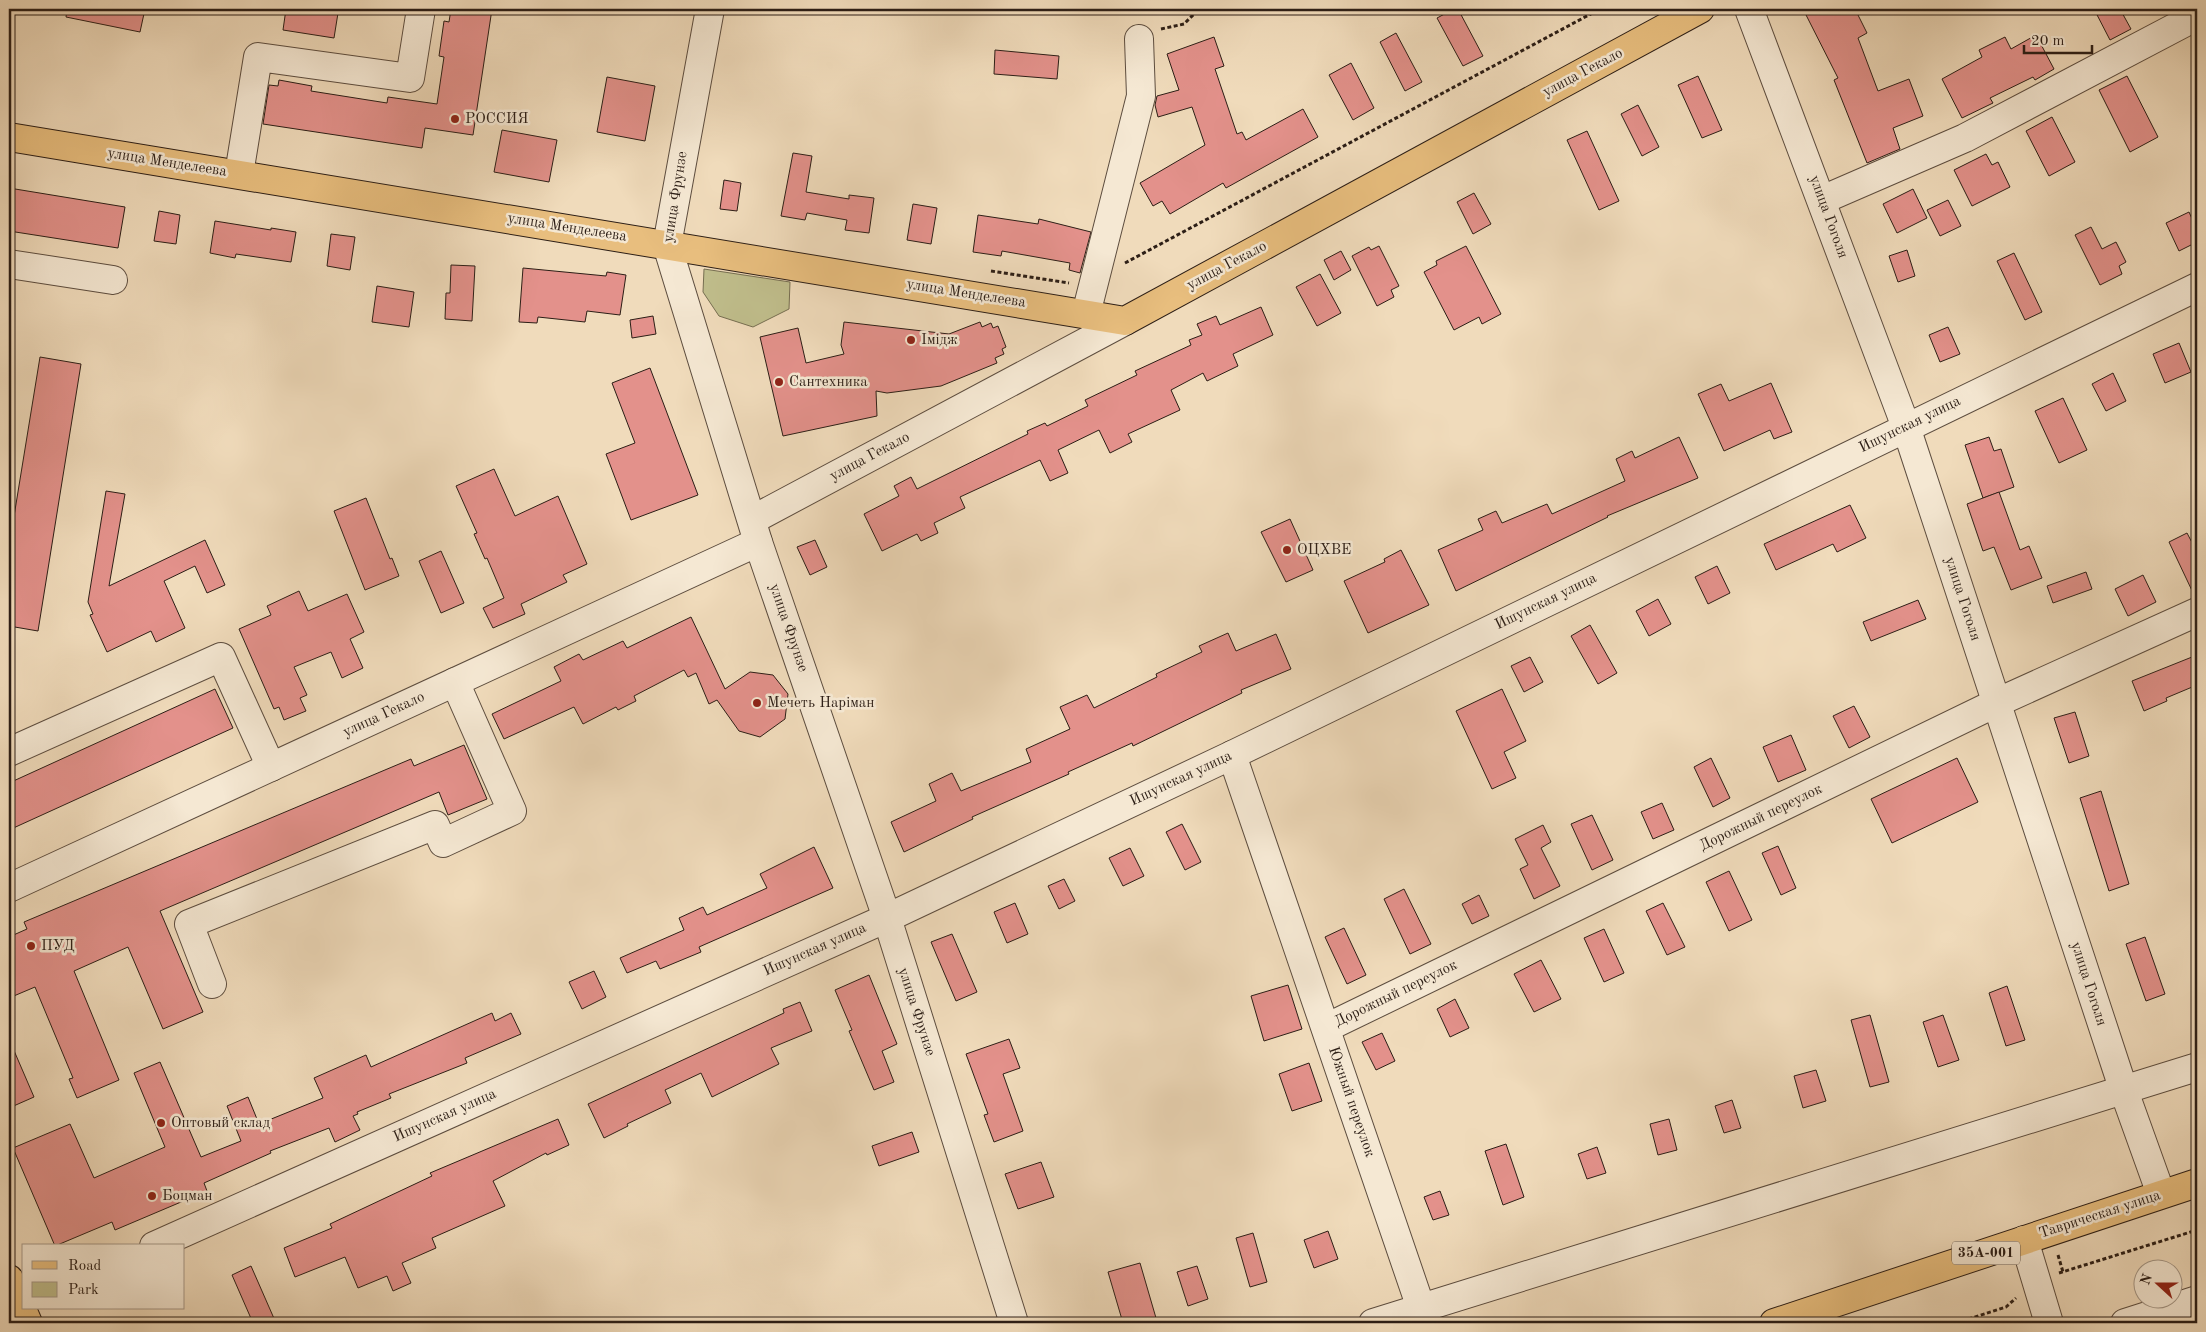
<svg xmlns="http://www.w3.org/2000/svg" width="2206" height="1332" viewBox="0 0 2206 1332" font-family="'Old Standard TT',serif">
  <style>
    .green { fill: #c0be8c; stroke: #766e51 }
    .building { fill: #e3918b; stroke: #2c1e16 }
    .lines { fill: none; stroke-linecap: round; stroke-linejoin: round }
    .minor-casing { stroke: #5d4d3f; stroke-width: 30 }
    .major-casing { stroke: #2c1e16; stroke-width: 30 }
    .highway-casing { stroke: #2c1e16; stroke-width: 30 }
    .path { stroke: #2c1e16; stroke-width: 3; stroke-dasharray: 4 2.5; stroke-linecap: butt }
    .minor { stroke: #f5e8d3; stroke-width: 28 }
    .major { stroke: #e8be7e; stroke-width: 28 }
    .highway { stroke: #e8be7e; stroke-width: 28 }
    .poi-dot { fill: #8f2418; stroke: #f5e8d3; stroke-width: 2 }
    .labels { text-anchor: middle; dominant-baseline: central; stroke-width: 5; stroke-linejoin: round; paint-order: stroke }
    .shield { fill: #f5e8d3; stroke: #685b4f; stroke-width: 1 }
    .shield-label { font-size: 14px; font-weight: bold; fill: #2c1e16 }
    .street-label { font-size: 15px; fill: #2c1e16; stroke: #f5e8d3 }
    .poi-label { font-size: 15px; fill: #2c1e16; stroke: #f5e8d3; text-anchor: start }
  </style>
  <rect width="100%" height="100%" fill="#f0dbbb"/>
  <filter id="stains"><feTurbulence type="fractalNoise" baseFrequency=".004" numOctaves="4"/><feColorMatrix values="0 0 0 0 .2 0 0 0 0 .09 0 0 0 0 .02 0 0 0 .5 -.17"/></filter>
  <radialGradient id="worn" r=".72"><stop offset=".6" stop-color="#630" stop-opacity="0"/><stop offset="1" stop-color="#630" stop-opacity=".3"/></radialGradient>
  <path class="green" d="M704,269l86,13 -1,27 -36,18 -34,-11 -16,-24z"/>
  <g class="building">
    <path d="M67,9h78l-5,23 -74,-15z"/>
    <path d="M286,9h39v2l13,2 -4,25 -51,-8z"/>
    <path d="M451,9h41l-19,126 -48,-7 -3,20 -159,-24 6,-39 9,1 1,-6 33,6 -1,5 76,12 1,-6 49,7 7,-47 -5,-1 5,-35 5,1z"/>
    <path d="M1454,9h4l25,47 -20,10 -26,-48z"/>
    <path d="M1803,9h52l12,24 -9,5 20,53 31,-12 14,37 -30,12 7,21 -33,14 -33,-83 4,-2z"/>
    <path d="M2094,9h26l11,20 -21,11z"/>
    <path d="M1396,33l26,49 -17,9 -25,-49z"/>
    <path d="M2036,35l18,34 -19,11 -2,-3 -43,21 3,5 -31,15 -20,-39 40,-22 -3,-7 26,-13 6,12z"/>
    <path d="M1214,37l10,29 -9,3 22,65 5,-2 4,8 57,-31 15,28 -92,51 -3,-5 -53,31 -8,-13 -9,5 -13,-23 65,-38 -13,-38 -34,10 -3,-12 2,-9 22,-6 -12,-36z"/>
    <path d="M995,50l64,6 -2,23 -63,-5z"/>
    <path d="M1351,63l23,45 -21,12 -24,-45z"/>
    <path d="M1698,76l24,54 -20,8 -24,-53z"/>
    <path d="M2127,76l31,61 -28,15 -31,-62z"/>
    <path d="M607,77l48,9 -10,55 -48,-9z"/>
    <path d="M1638,105l21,42 -17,9 -21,-42z"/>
    <path d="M2052,117l23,45 -26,14 -23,-45z"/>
    <path d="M502,130l55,10 -8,42 -55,-10z"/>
    <path d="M1587,131l32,70 -20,9 -32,-70z"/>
    <path d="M793,153l19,3 -6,36 43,7v-4l25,3 -5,35 -24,-3 2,-10 -40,-7 -2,7 -24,-4z"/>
    <path d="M1986,154l6,11 6,-3 12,25 -38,19 -18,-36z"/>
    <path d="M724,180l17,3 -4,28 -17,-2z"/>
    <path d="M9,188l116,19 -7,41 -109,-17z"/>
    <path d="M1913,189l14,29 -30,15 -14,-29z"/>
    <path d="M1474,193l17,31 -18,10 -16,-32z"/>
    <path d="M1948,200l13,26 -21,10 -13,-26z"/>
    <path d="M913,204l24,4 -6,36 -24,-4z"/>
    <path d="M159,211l21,4 -4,29 -22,-3z"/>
    <path d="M2189,212l8,18v12l-18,9 -13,-28z"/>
    <path d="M978,215l60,9 1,-5 52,13 -11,41 -11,-3 1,-7 -68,-12 -1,5 -28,-4z"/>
    <path d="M215,221l56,9v-2l25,4 -5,30 -55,-8 -1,4 -25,-5z"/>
    <path d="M2091,227l11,22 14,-7 10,20 -7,4 3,8 -22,11 -25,-50z"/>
    <path d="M331,234l24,3 -5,33 -23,-4z"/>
    <path d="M1379,246l20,40 -8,4 3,7 -17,9 -25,-50 17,-9 2,3z"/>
    <path d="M1466,246l35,68 -19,10 -3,-7 -25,13 -30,-58 13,-7 -1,-4z"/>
    <path d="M1907,250l8,26 -17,6 -9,-26z"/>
    <path d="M1341,251l10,19 -17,10 -10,-20z"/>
    <path d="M2014,253l28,59 -17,8 -28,-59z"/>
    <path d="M451,265l24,1 -3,55 -27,-2 1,-26h4z"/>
    <path d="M523,268l83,8 1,-4 19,3 -6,40 -33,-4 -2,11 -47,-5 -1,6 -18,-1z"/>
    <path d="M1320,274l21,39 -24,13 -21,-39z"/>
    <path d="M377,286l37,6 -5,35 -37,-5z"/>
    <path d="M1261,307l12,28 -40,19 5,12 -31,15 -4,-8 -32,17 9,20 -52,24 4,8 -22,11 -11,-23 -41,20 10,23 -18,8 -10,-21 -80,37 5,11 -31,15 4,10 -17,8 -4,-7 -35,17 -18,-37 35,-18 -5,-10 17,-9 6,12 111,-55 -1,-3 18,-8 2,3 41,-20 -3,-6 52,-25 -2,-4 56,-26 -2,-5 13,-5 -5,-11 19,-8 4,9z"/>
    <path d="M653,316l3,18 -24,4 -2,-18z"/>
    <path d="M844,322l105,12 31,-12 2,5 9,-4 2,5 5,-2 8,21 -4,2 2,5 -9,4 2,5 -56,23 -54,7 -11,-2 1,25 -94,20 -23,-99 38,-9 8,35 38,-9 -3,-9z"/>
    <path d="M1948,327l12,27 -20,8 -11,-27z"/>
    <path d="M2179,343l12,29 -26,11 -12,-29z"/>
    <path d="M40,357l41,7 -43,267 -29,-5v-79z"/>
    <path d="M650,368l48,127 -67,25 -25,-66 29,-11 -23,-60z"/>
    <path d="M2113,373l13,28 -20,10 -14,-27z"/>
    <path d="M1771,383l21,49 -18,7 -4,-9 -46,21 -26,-57 23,-10 8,17z"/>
    <path d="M2063,398l24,52 -28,13 -24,-52z"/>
    <path d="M1679,437l19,41 -91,38 1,1 -152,74 -18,-41 45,-20 -5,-11 18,-8 6,12 45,-19 5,10 73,-33 -9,-22 16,-8 3,7z"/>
    <path d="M1989,437l5,14 7,-2 13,38 -31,11 -18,-53z"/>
    <path d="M494,469l21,47 43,-20 29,68 -24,11 4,7 -46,22 4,10 -32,14 -10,-20 21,-10 -17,-40 -2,1 -11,-25 3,-1 -21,-47z"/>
    <path d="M106,491l19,3 -16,92 96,-46 20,45 -18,8 -12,-27 -31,15 21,47 -29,14 -5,-11 -44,21 -17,-37 3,-1 -5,-12z"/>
    <path d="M1999,492l21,58 9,-4 13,32 -31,12 -17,-43 -11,4 -16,-47z"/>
    <path d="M366,498l24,61 2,-1 7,18 -34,14 -31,-79z"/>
    <path d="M1850,505l16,33 -29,14 -4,-8 -57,26 -12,-26z"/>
    <path d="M1290,519l23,51 -27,12 -25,-50z"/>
    <path d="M2187,533l10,19v45h-2l-26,-55z"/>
    <path d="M815,540l12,27 -17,8 -13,-28z"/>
    <path d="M1401,550l28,55 -61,28 -24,-52 41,-19 -1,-3z"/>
    <path d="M441,551l23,52 -23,10 -22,-52z"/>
    <path d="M1717,566l13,27 -22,11 -13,-27z"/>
    <path d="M2086,572l6,17 -39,14 -6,-17z"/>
    <path d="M2143,575l13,27 -28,14 -13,-27z"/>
    <path d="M299,591l9,20 39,-17 17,38 -14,7 13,29 -21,10 -11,-26 -37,15 13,28 -7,3 6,13 -22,9 -5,-13 -5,2 -35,-80 32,-14 -4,-9z"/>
    <path d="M1658,599l13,25 -22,12 -13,-25z"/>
    <path d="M1918,600l8,19 -55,22 -8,-19z"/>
    <path d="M691,617l34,72 25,-17 23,3 15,19 -3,25 -25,18 -21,-6 -22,-31 -8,4 -13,-31 -8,4 -4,-7 -50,26 2,5 -18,9 -2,-3 -33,17 -9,-17 -70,32 -12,-25 69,-33 -7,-14 25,-13 4,6 40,-19 4,7z"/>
    <path d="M1590,625l27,48 -19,11 -27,-48z"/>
    <path d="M1228,633l8,18 40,-17 15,35 -50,21 1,3 -109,53 -1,-3 -64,29 1,2 -97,43 1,2 -69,33 -13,-30 45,-21 -7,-17 23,-11 9,18 70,-29 -5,-13 44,-20 -10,-22 27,-12 7,13 63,-31 -1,-3 46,-22 -3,-6z"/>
    <path d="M2197,655v30l-31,13 1,3 -23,10 -12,-30z"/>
    <path d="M1530,657l13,25 -19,10 -13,-26z"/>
    <path d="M215,689l18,39 -224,102v-47z"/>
    <path d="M1502,689l24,52 -22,11 12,26 -24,11 -36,-78z"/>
    <path d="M1854,706l16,31 -21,11 -16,-32z"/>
    <path d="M2075,712l14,44 -20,7 -15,-45z"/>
    <path d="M1791,735l15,35 -28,12 -15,-35z"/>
    <path d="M464,745l23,54 -39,16 -9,-23 -279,119 43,101 -40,17 -35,-82 -54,24 45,109 -42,18 -8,-19 4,-1 -38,-91 -26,11v-61l18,-8 -3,-7 387,-163 3,7z"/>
    <path d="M1711,758l19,40 -17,9 -19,-40z"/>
    <path d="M1957,758l21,44 -86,41 -21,-44z"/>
    <path d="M2101,791l28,93 -20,7 -29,-93z"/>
    <path d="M1662,803l12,27 -21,9 -12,-27z"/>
    <path d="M1592,815l21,45 -21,10 -21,-46z"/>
    <path d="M1182,824l19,38 -16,8 -19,-38z"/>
    <path d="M1543,825l8,17 -10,6 19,38 -26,13 -14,-30 8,-4 -13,-26z"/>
    <path d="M1778,846l18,42 -15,7 -19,-42z"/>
    <path d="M814,847l19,41 -134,59 2,5 -41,17 -4,-8 -29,12 -7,-15 64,-28 -5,-12 24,-11 4,8 60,-27 -7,-14z"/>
    <path d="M1130,848l14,28 -21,10 -14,-28z"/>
    <path d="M1729,871l23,49 -23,11 -23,-49z"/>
    <path d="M1064,879l11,22 -16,8 -11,-23z"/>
    <path d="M1404,889l27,55 -21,10 -26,-55z"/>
    <path d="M1479,895l10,21 -17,8 -10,-20z"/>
    <path d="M1015,903l13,31 -21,9 -13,-31z"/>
    <path d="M1663,903l22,44 -18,8 -21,-44z"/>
    <path d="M1344,928l22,47 -19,9 -22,-47z"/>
    <path d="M1604,929l20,44 -20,9 -20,-44z"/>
    <path d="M952,934l25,58 -21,9 -25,-59z"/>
    <path d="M2145,937l20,57 -19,7 -20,-57z"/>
    <path d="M1541,960l20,39 -27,13 -20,-38z"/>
    <path d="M594,971l12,26 -24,12 -13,-27z"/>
    <path d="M869,975l28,69 -15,7 12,31 -20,8 -25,-59 3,-1 -17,-40z"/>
    <path d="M1288,985l14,44 -38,12 -13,-45z"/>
    <path d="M2007,986l18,54 -19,6 -17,-53z"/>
    <path d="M1455,999l14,29 -19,9 -13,-28z"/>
    <path d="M800,1002l12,29 -41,17 8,16 -67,33 -11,-24 -36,17 6,13 -44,21 1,2 -24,12 -16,-34 196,-91 -1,-4z"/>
    <path d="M492,1013l3,8 16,-8 10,21 -56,24 2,5 -78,31 2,4 -34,14 1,2 -5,2 7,14 -25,12 -6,-14 -59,23 1,2 -67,30 3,8 -92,39 -3,-8 -57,24 -42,-98 57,-24 24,54 71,-31 -31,-74 26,-11 41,95 40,-16 -14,-35 21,-9 11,27 64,-26 -9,-20 52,-23 5,12z"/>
    <path d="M1870,1015l19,67 -19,5 -19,-67z"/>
    <path d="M1943,1015l16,45 -21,7 -15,-45z"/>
    <path d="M1382,1033l13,28 -19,9 -14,-28z"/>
    <path d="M9,1039l25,58 -25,11z"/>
    <path d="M1009,1039l11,29 -17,6 20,57 -29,11 -10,-27 4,-1 -22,-60z"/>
    <path d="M1309,1063l13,38 -30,10 -13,-37z"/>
    <path d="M1816,1070l10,31 -23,7 -9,-32z"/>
    <path d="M1732,1100l9,28 -17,5 -9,-27z"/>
    <path d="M558,1119l11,26 -22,10 -1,-2 -53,28 12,25 -73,32 4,10 -34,15 9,20 -18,8 -6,-15 -29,12 -13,-31 -50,20 -11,-29 48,-20 -2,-4 102,-48 -2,-3z"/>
    <path d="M1669,1119l8,31 -19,5 -8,-31z"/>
    <path d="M912,1132l7,20 -40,14 -7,-20z"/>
    <path d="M1506,1144l18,53 -21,8 -18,-54z"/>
    <path d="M1597,1147l9,26 -19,6 -9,-25z"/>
    <path d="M1041,1162l13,35 -36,12 -13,-35z"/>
    <path d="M1440,1191l9,24 -16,5 -9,-23z"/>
    <path d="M1328,1231l10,28 -24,9 -10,-28z"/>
    <path d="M1253,1233l14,49 -17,5 -14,-49z"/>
    <path d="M1140,1263l16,55 -17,5h-16l-15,-51z"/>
    <path d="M251,1266l25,57h-23l-21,-48z"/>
    <path d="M1197,1266l11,33 -20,7 -11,-34z"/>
  </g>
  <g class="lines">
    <g class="minor-casing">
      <g id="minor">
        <path d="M710,9l-43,236 91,297 129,376 127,405"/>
        <path d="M1749,9l157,418 218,664 37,103"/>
        <path d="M239,174l19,-117 152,21 11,-69"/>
        <path d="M1822,200l143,-62 232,-122"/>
        <path d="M9,264l104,16"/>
        <path d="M1086,314l55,-218 -2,-57"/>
        <path d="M752,520l373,-199"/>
        <path d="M9,752l212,-95 50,110"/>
        <path d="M1232,755l189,553"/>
        <path d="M9,888l749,-346"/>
        <path d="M212,984l-23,-60 246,-99 8,18 69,-32 -57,-129"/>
        <path d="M1326,1028l670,-325 201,-91"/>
        <path d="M2024,1240l25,83"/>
        <path d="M154,1246l733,-328 345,-163 965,-468"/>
        <path d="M1373,1323l824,-256"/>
        <path d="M2125,1323l72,-23"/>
      </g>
    </g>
    <g class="major-casing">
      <g id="major">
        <path d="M9,137l1116,184 575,-312"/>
        <path d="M9,1279l19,44"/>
      </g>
    </g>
    <g class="highway-casing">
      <path id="highway" d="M1774,1323l423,-140"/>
    </g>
    <g class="path">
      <path d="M1161,29l23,-5 15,-15"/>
      <path d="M1125,263l475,-254"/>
      <path d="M991,271l78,12"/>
      <path d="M2058,1255l5,17"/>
      <path d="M2059,1273l138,-43"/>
      <path d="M1956,1323l50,-16 10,-9"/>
    </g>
    <use href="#minor" class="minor"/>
    <use href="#major" class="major"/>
    <use href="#highway" class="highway"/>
  </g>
  <g class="poi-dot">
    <circle cx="455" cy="119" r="5"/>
    <circle cx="911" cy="340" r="5"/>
    <circle cx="779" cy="382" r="5"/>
    <circle cx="1287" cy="550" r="5"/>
    <circle cx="757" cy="703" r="5"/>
    <circle cx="31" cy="946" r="5"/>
    <circle cx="161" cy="1123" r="5"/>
    <circle cx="152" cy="1196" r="5"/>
  </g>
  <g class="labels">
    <rect class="shield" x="1952" y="1241.5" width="68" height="23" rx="4"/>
    <g class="shield-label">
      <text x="1986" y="1253">35А-001</text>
    </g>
    <g class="street-label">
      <text transform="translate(1583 73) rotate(-28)">улица Гекало</text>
      <text transform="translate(167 163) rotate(9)">улица Менделеева</text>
      <text transform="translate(676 197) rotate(-81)">улица Фрунзе</text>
      <text transform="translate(1828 217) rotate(70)">улица Гоголя</text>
      <text transform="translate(567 228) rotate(9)">улица Менделеева</text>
      <text transform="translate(1227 266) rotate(-28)">улица Гекало</text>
      <text transform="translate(966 294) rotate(9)">улица Менделеева</text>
      <text transform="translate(1910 425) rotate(-26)">Ишунская улица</text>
      <text transform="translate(870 457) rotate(-28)">улица Гекало</text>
      <text transform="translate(1962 599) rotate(72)">улица Гоголя</text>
      <text transform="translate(1546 602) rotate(-26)">Ишунская улица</text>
      <text transform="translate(788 628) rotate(71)">улица Фрунзе</text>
      <text transform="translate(384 715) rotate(-25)">улица Гекало</text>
      <text transform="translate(1181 779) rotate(-25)">Ишунская улица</text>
      <text transform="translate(1761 818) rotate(-26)">Дорожный переулок</text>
      <text transform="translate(815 950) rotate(-24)">Ишунская улица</text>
      <text transform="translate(2088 984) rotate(72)">улица Гоголя</text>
      <text transform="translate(1396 994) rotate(-26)">Дорожный переулок</text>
      <text transform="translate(916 1012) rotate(72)">улица Фрунзе</text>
      <text transform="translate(1351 1102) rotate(71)">Южный переулок</text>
      <text transform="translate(445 1116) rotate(-24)">Ишунская улица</text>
      <text transform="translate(2100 1215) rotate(-18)">Таврическая улица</text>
    </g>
    <g class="poi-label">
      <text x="465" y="119">РОССИЯ</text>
      <text x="921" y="340">Імідж</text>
      <text x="789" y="382">Сантехника</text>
      <text x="1297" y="550">ОЦХВЕ</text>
      <text x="767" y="703">Мечеть Наріман</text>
      <text x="41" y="946">ПУД</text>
      <text x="171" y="1123">Оптовый склад</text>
      <text x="162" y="1196">Боцман</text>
    </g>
  </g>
  <rect width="2206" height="1332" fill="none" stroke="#f0dbbb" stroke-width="30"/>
  <rect x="10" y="10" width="2186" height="1312" fill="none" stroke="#2c1e16" stroke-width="2.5"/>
  <rect x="15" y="15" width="2176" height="1302" fill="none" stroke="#2c1e16"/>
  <rect x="22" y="1244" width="162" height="65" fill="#f5e8d3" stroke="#a59787"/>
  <rect x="32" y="1261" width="25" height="8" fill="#e8be7e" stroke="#a59787"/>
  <text x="68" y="1270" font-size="15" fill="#2c1e16">Road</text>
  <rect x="32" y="1282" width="25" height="15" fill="#c0be8c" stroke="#a59787"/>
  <text x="68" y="1294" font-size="15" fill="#2c1e16">Park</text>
  <g transform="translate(2158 1284) rotate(291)"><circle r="24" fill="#f5e8d3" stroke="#a59787"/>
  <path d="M0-4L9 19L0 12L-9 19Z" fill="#8f2418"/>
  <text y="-8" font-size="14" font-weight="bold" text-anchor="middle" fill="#2c1e16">N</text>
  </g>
  <path d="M2024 45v8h68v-8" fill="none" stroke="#2c1e16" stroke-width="2.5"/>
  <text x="2031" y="45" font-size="15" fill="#2c1e16" stroke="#f5e8d3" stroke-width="4" paint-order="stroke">20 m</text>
  <rect width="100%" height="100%" filter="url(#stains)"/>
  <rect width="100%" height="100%" fill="url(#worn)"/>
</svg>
